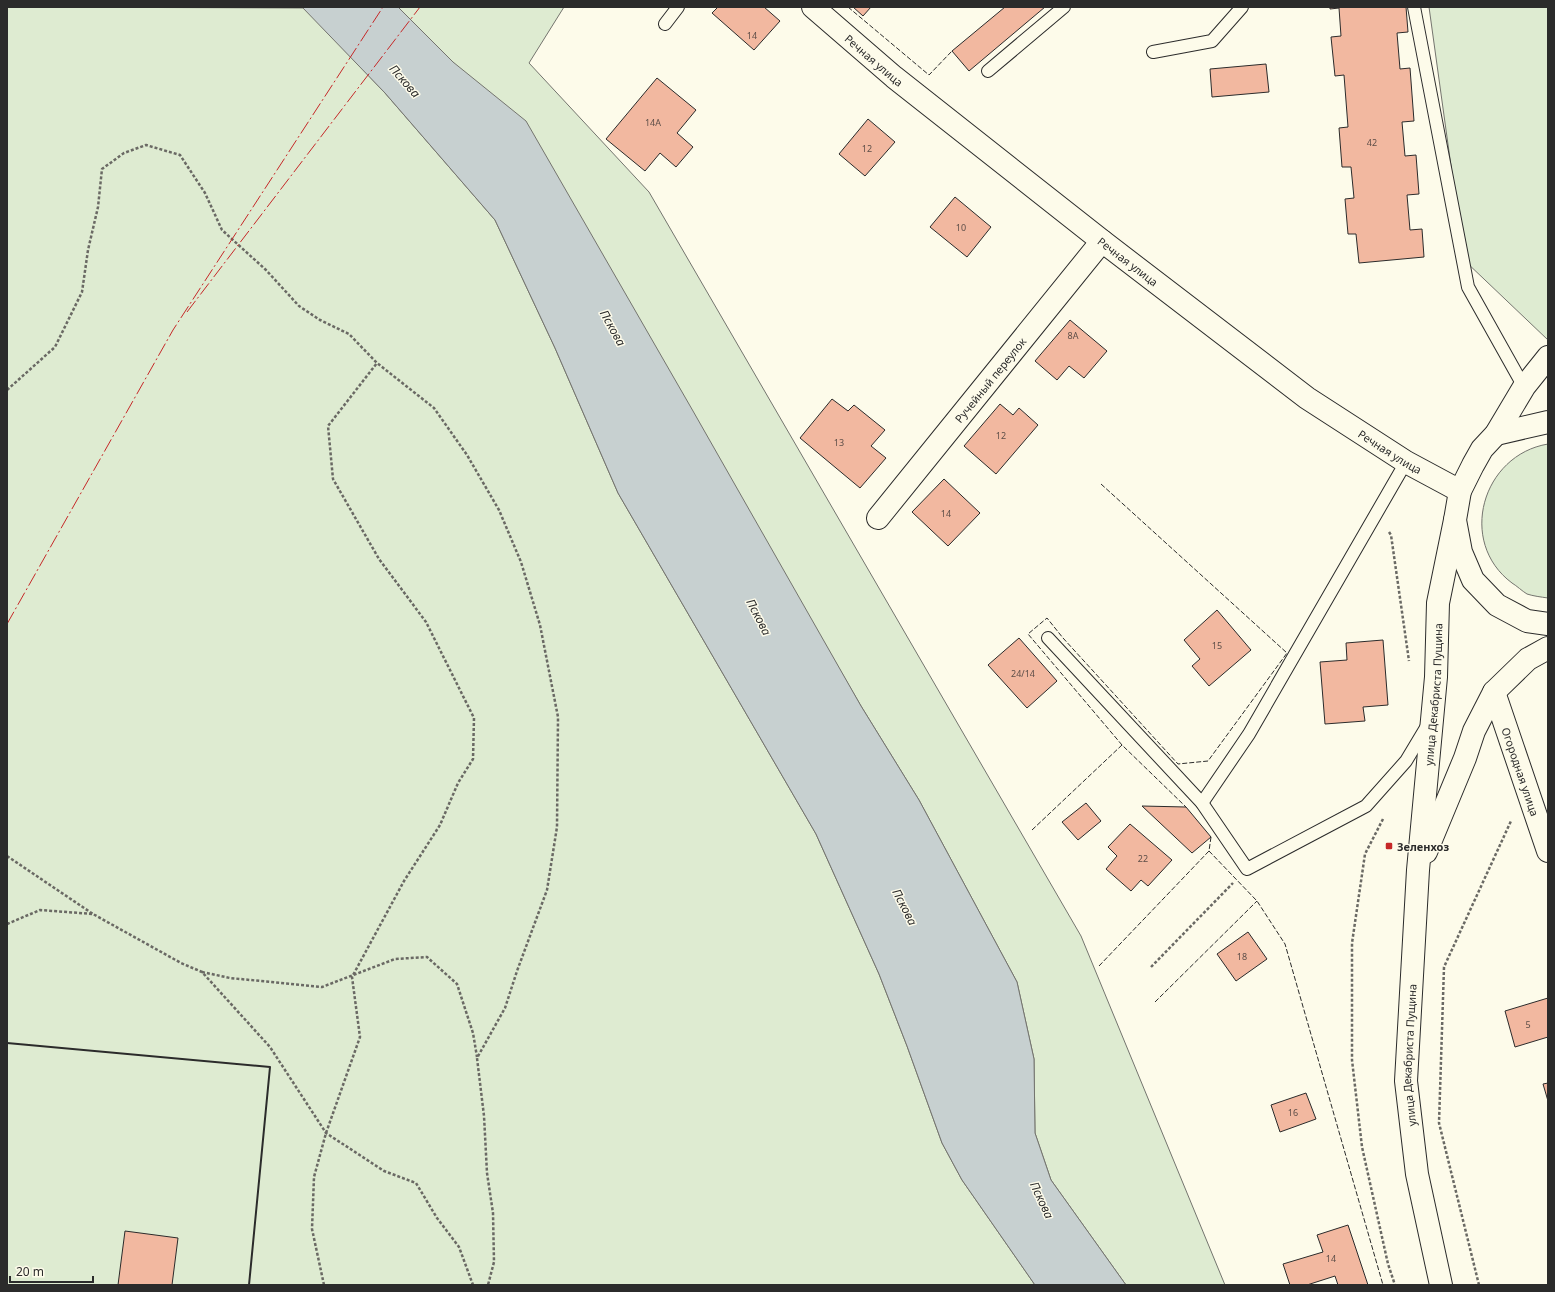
<svg xmlns="http://www.w3.org/2000/svg" width="1555" height="1292" viewBox="0 0 1555 1292" font-family="'Noto Sans',sans-serif">
  <style>
    .green { fill: #deebd1; stroke: #74746e }
    .water { fill: #c7d0d0; stroke: #74746e }
    .building { fill: #f2b8a0; stroke: #2b2b2b }
    .lines { fill: none; stroke-linecap: round; stroke-linejoin: round }
    .lane-casing { stroke: #2b2b2b; stroke-width: 14 }
    .street-casing { stroke: #2b2b2b; stroke-width: 24 }
    .secondary-casing { stroke: #2b2b2b; stroke-width: 24 }
    .path { stroke: #6a6964; stroke-width: 2.5; stroke-dasharray: 3 2; stroke-linecap: butt }
    .lane { stroke: #fdfbea; stroke-width: 12 }
    .street { stroke: #fdfbea; stroke-width: 22 }
    .secondary { stroke: #fdfbea; stroke-width: 22 }
    .fence { stroke: #2b2b2b; stroke-width: 1; stroke-dasharray: 5 2; stroke-linecap: butt }
    .wall { stroke: #2b2b2b; stroke-width: 2 }
    .power { stroke: #c62828; stroke-width: 1; stroke-dasharray: 14 3 2 3; stroke-linecap: butt }
    .poi-dot { fill: #c62828; stroke: #fdfbea; stroke-width: 1.5 }
    .labels { text-anchor: middle; dominant-baseline: central; stroke-width: 3; stroke-linejoin: round; paint-order: stroke }
    .number-label { font-size: 9px; fill: #5d4e48 }
    .street-label { font-size: 11px; fill: #2b2b2b; stroke: #fdfbea }
    .poi-label { font-size: 11px; font-weight: bold; fill: #2b2b2b; stroke: #fdfbea; text-anchor: start }
    .water-label { font-size: 12px; font-style: italic; fill: #2b2b2b; stroke: #fdfbea }
  </style>
  <rect width="100%" height="100%" fill="#fdfbea"/>
  <g class="green">
    <path d="M7,7l298,1 80,85 110,127 60,128 63,145 198,341 63,140 28,72 35,97 20,37 73,105h-1028z"/>
    <path d="M398,7h166l-35,56 120,129 432,744 144,349h-99l-75,-105 -16,-47 -1,-74 -17,-77 -98,-182 -58,-94 -60,-103 -348,-541z"/>
    <path d="M1429,7h119v333l-84,-80z"/>
    <path d="M1548,444v154c-7,-1 -15,-2 -21,-4 -5,-3 -10,-8 -15,-11 -55,-41 -30,-128 36,-139z"/>
  </g>
  <path class="water" d="M302,7h96l55,55 73,59 167,290 168,295 58,94 98,182 17,77 1,74 16,47 75,105h-91l-73,-105 -20,-37 -35,-97 -28,-72 -63,-140 -198,-341 -63,-145 -60,-128 -110,-127z"/>
  <g class="building">
    <path d="M718,7h46l16,14 -26,29 -42,-37z"/>
    <path d="M853,7h18l-8,9z"/>
    <path d="M1005,7h40l-76,64 -17,-20z"/>
    <path d="M1330,7h76l2,25 -11,1 3,36 10,-1 4,53 -12,1 3,34 11,-1 3,39 -12,1 3,35 12,-1 2,28 -65,6 -3,-29h-8l-3,-35 9,-1 -3,-31h-9l-3,-39 9,-1 -4,-52 -9,1 -4,-39 10,-1 -2,-28 -9,1z"/>
    <path d="M1266,64l3,28 -57,5 -2,-28z"/>
    <path d="M657,78l39,32 -19,23 16,14 -17,20 -16,-14 -15,18 -39,-32z"/>
    <path d="M868,119l27,23 -30,34 -26,-22z"/>
    <path d="M955,197l36,30 -24,30 -37,-30z"/>
    <path d="M1070,320l37,31 -23,27 -15,-12 -12,14 -22,-19z"/>
    <path d="M832,399l16,12 6,-6 31,25 -14,16 15,12 -26,30 -60,-50z"/>
    <path d="M1000,404l13,11 6,-7 19,17 -42,49 -32,-28z"/>
    <path d="M944,479l36,34 -32,33 -36,-34z"/>
    <path d="M1217,610l34,40 -42,36 -17,-20 8,-7 -16,-19z"/>
    <path d="M1019,638l38,43 -30,27 -39,-43z"/>
    <path d="M1383,640l5,65 -25,2 2,14 -40,3 -5,-62 27,-2 -1,-17z"/>
    <path d="M1086,803l15,18 -23,19 -16,-18z"/>
    <path d="M1142,806l44,1 25,30 -19,16z"/>
    <path d="M1130,824l42,36 -24,26 -7,-6 -10,11 -25,-22 11,-13 -9,-9z"/>
    <path d="M1248,932l19,27 -31,22 -19,-27z"/>
    <path d="M1548,998v39l-33,10 -10,-36z"/>
    <path d="M1548,1083v18l-5,-17z"/>
    <path d="M1306,1093l10,26 -36,13 -9,-27z"/>
    <path d="M1348,1225l20,60h-30l-3,-9 -28,9h-17l-7,-21 40,-12 -6,-17z"/>
    <path d="M125,1231l53,7 -6,47h-54z"/>
  </g>
  <g class="lines">
    <g class="lane-casing">
      <g id="lane">
        <path d="M1414,7l54,280 56,100"/>
        <path d="M665,24l13,-17"/>
        <path d="M1153,52l59,-11 30,-34"/>
        <path d="M988,71l76,-64"/>
        <path d="M1048,638l154,165 45,66 119,-63 40,-45 21,-35"/>
        <path d="M1202,803l47,-69 157,-272"/>
      </g>
    </g>
    <g class="street-casing">
      <g id="street">
        <path id="s1" d="M813,7l81,70 208,164 205,157 99,64 54,29"/>
        <path id="s2" d="M878,518l224,-277"/>
        <path id="s3" d="M1494,692l54,159"/>
      </g>
    </g>
    <g class="secondary-casing">
      <g id="secondary">
        <path d="M1548,357l-24,30 -28,47 -14,15 -9,16 -13,26 -5,29 6,32 12,28 24,25 30,16 21,3"/>
        <path d="M1496,434l52,-12"/>
        <path d="M1426,852l39,-94 9,-27 20,-39 34,-33 20,-11"/>
        <path id="s4" d="M1441,1285l-24,-111 -11,-93 12,-211 18,-193 2,-74 17,-83"/>
      </g>
    </g>
    <g class="path">
      <path d="M7,390l48,-43 27,-55 6,-42 10,-43 4,-38 22,-16 22,-8 34,10 25,38 17,37 44,40 33,36 21,14 29,14 28,29 57,45 33,47 32,55 22,52 19,63 18,92 -1,110 -10,63 -30,81 -12,37 -28,50 7,58 3,57 6,40 1,49 -6,23"/>
      <path d="M1389,532l2,3 18,126"/>
      <path d="M1383,819l-18,35 -13,89v117l10,87 26,117 7,21"/>
      <path d="M7,856l86,58"/>
      <path d="M7,924l33,-14 53,4 88,49 21,9 68,75 56,86 58,38 32,12 21,35 22,29 14,38"/>
      <path d="M1151,967l82,-84"/>
      <path d="M202,972l28,6 92,9 73,-28 32,-2 30,27 16,49 4,24"/>
      <path d="M324,1285l-12,-56 2,-52 12,-44 34,-96 -8,-60 52,-96 36,-56 18,-42 15,-24 1,-41 -48,-96 -47,-63 -46,-80 -5,-53 49,-63"/>
      <path d="M1479,1285l-40,-162 5,-156 67,-146"/>
    </g>
    <use href="#lane" class="lane"/>
    <use href="#street" class="street"/>
    <use href="#secondary" class="secondary"/>
    <g class="fence">
      <path d="M848,7l81,68 23,-24"/>
      <path d="M1101,484l186,169 -79,108 -30,3 -115,-126 -16,-20 -19,16 94,111 64,62"/>
      <path d="M1032,830l90,-85"/>
      <path d="M1211,837l-2,14 48,50 28,43 98,341"/>
      <path d="M1099,966l110,-115"/>
      <path d="M1155,1002l102,-101"/>
    </g>
    <path class="wall" d="M7,1043l263,24 -21,218"/>
    <g class="power">
      <path d="M187,312l233,-305"/>
      <path d="M7,624l166,-294 210,-323"/>
    </g>
  </g>
  <rect class="poi-dot" x="1385" y="842" width="8" height="8" rx="2"/>
  <g class="labels">
    <g class="number-label">
      <text x="752" y="35">14</text>
      <text x="653" y="122">14А</text>
      <text x="1372" y="142">42</text>
      <text x="867" y="148">12</text>
      <text x="961" y="227">10</text>
      <text x="1073" y="335">8А</text>
      <text x="1001" y="435">12</text>
      <text x="839" y="442">13</text>
      <text x="946" y="513">14</text>
      <text x="1217" y="645">15</text>
      <text x="1023" y="673">24/14</text>
      <text x="1143" y="858">22</text>
      <text x="1242" y="956">18</text>
      <text x="1528" y="1024">5</text>
      <text x="1293" y="1112">16</text>
      <text x="1331" y="1258">14</text>
    </g>
    <g class="street-label">
      <text stroke="none"><textPath href="#s1" startOffset="81">Речная улица</textPath></text>
      <text stroke="none"><textPath href="#s1" startOffset="405">Речная улица</textPath></text>
      <text stroke="none"><textPath href="#s2" startOffset="178">Ручейный переулок</textPath></text>
      <text stroke="none"><textPath href="#s1" startOffset="729">Речная улица</textPath></text>
      <text stroke="none"><textPath href="#s4" startOffset="595">улица Декабриста Пущина</textPath></text>
      <text stroke="none"><textPath href="#s3" startOffset="84">Огородная улица</textPath></text>
      <text stroke="none"><textPath href="#s4" startOffset="233">улица Декабриста Пущина</textPath></text>
    </g>
    <g class="poi-label">
      <text x="1397" y="846">Зеленхоз</text>
    </g>
    <g class="water-label">
      <text transform="translate(405 81) rotate(49)">Пскова</text>
      <text transform="translate(613 328) rotate(61)">Пскова</text>
      <text transform="translate(759 617) rotate(63)">Пскова</text>
      <text transform="translate(905 907) rotate(63)">Пскова</text>
      <text transform="translate(1042 1200) rotate(65)">Пскова</text>
    </g>
  </g>
  <rect width="1555" height="1292" fill="none" stroke="#2b2b2b" stroke-width="16"/>
  <path d="M10 1276v6h83v-6" fill="none" stroke="#2b2b2b" stroke-width="2"/>
  <text x="16" y="1276" font-size="12" fill="#2b2b2b" stroke="#fdfbea" stroke-width="3" paint-order="stroke">20 m</text>
</svg>
